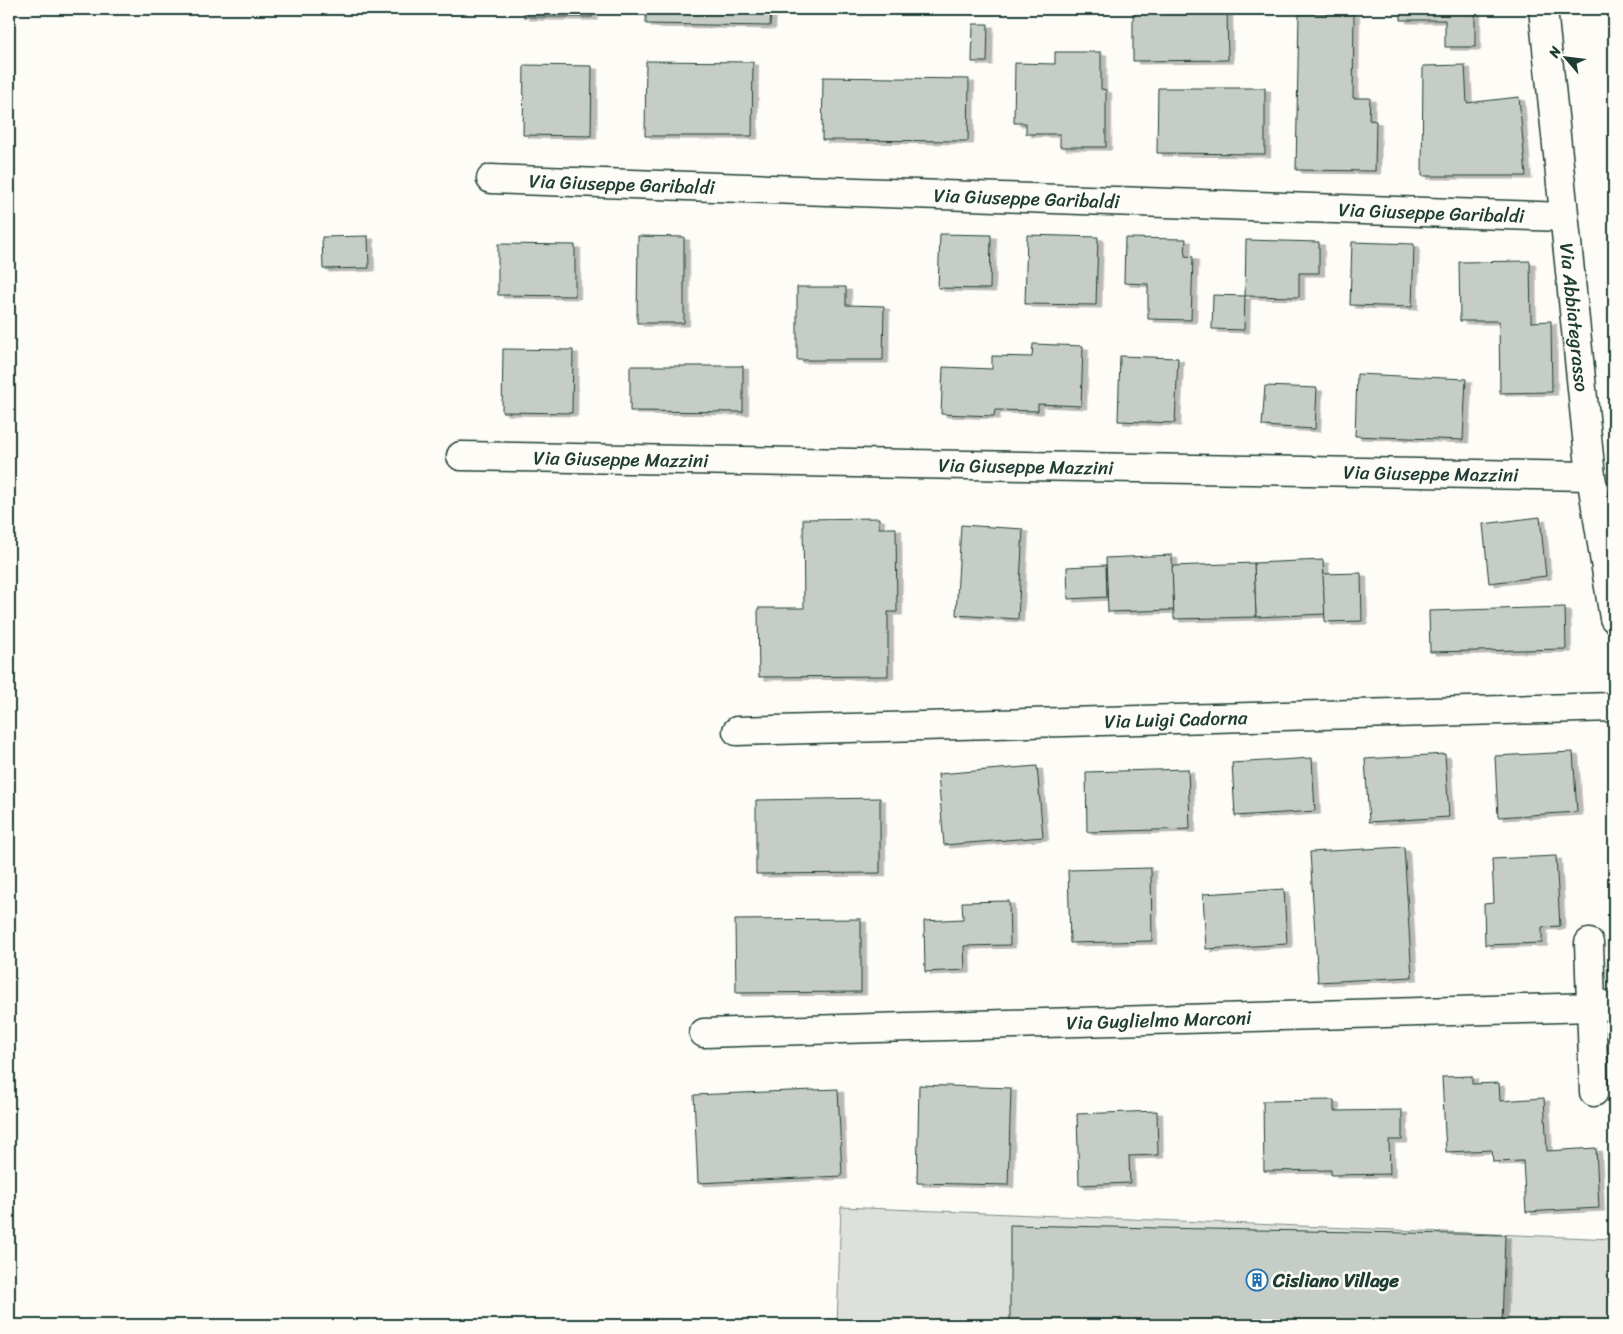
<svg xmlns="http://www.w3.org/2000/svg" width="1623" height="1334" viewBox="0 0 1623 1334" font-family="Sriracha,sans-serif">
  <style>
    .green { fill: #dde0db; stroke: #7e8e88 }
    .building { fill: #c6cdc7; stroke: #1f3d34; filter: url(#shadow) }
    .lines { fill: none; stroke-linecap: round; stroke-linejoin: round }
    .minor-casing { stroke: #1f3d34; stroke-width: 31 }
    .minor { stroke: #fdfcf7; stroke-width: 28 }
    .labels { text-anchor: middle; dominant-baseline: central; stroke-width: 5; stroke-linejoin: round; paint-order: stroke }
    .street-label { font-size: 19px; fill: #1f3d34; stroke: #fdfcf7 }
    .poi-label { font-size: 19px; font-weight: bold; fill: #1f3d34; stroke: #fdfcf7; text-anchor: start }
  </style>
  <defs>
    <filter id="shadow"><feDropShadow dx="5.5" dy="3" stdDeviation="0" flood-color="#0004"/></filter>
  </defs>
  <rect width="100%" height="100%" fill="#fdfcf7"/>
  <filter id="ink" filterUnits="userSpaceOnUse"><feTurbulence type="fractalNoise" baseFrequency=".02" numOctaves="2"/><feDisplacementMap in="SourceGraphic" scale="10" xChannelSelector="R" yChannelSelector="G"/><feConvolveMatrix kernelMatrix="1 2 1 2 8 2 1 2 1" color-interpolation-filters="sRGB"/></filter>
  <g filter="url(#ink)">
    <path class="green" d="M841,1207l773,32v86h-777z"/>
    <g class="building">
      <rect x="524" y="9" width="68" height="8"/>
      <path d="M646,9h125l-1,17 -124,-2z"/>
      <path d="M1133,9h94l1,51 -95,1z"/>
      <path d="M1401,9h74v38h-30v-27h-44z"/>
      <path d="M1299,13l55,1 -1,84h17l-1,22 7,1 -1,50 -79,-1z"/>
      <path d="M973,24h15l-1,38h-15z"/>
      <path d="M1055,52h46v37l5,1v57h-46v-13h-34v-11h-12l1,-60 40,1z"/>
      <path d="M646,61l107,1 -1,74h-107z"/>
      <path d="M524,65l68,1 -1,70 -68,-1z"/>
      <path d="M1465,65l2,38 52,-6 7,79h-104l1,-110z"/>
      <path d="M823,77l146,2 -1,62 -146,-1z"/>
      <path d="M1158,88h107v66l-108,-1z"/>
      <path d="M940,234l51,1 -1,54 -52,-1z"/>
      <path d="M1027,235l71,2 -2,68 -71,-1z"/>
      <path d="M368,236l1,32 -46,1 -1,-32z"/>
      <path d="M638,236l46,1v86h-47z"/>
      <path d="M1125,238l61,1 -1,17 8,1 -2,63 -43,-1v-35l-24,-1z"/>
      <path d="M1246,240l73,2v31h-20v24l-54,-1z"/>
      <path d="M1352,242l62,2 -2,63 -62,-2z"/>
      <path d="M498,244l77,1v51l-77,-1z"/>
      <path d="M1530,261l1,61 20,-1 1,71 -52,1 -1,-72h-39l-1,-59z"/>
      <path d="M797,287h49v18l38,1 -1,54h-86z"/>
      <path d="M1213,295l32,1 -1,34 -32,-1z"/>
      <path d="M1033,344l50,2 -2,60 -43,-2v7l-43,-1 -1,6 -53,-2 2,-47 49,2v-13l40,1z"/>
      <path d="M503,349l70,1 -1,63 -70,-1z"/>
      <path d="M1120,356l58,2 -3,65 -57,-2z"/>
      <path d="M630,366h113v46l-113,-1z"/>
      <path d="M1357,374l109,5 -3,61 -108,-4z"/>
      <path d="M1265,386l52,2 -2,41 -53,-3z"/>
      <path d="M1540,517l6,59 -57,7 -6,-59z"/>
      <path d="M879,518v10h17l1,84h-9v64l-129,1 -1,-69h46l-1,-89z"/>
      <path d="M961,525l62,4 -5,90 -62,-4z"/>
      <path d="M1172,555l2,55 -66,2 -2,-54z"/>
      <path d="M1323,560l2,54 -69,3 -2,-54z"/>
      <path d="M1254,563l2,54 -82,2 -2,-53z"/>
      <path d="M1106,565l1,32 -39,2 -1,-32z"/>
      <path d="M1361,573l1,48 -37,1 -2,-48z"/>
      <path d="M1565,607l1,42 -136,3 -1,-41z"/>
      <path d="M1573,752l4,60 -79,5 -3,-61z"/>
      <path d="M1445,754l4,63 -80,5 -4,-63z"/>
      <path d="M1312,758l3,53 -80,5 -3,-53z"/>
      <path d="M1037,766l6,71 -99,8 -6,-71z"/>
      <path d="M1188,769l2,60 -103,3 -1,-60z"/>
      <path d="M880,798v75l-124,1v-74z"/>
      <path d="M1404,847l8,130 -94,5 -8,-130z"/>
      <path d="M1556,856l4,70 -18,1v16l-57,2 -1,-41 10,-1 -2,-44z"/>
      <path d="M1151,868l1,73 -82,2 -2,-73z"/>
      <path d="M1284,889l3,55 -81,5 -3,-55z"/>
      <path d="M1009,901l1,44 -46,1 1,24 -40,2 -1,-51 39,-2 -1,-17z"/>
      <path d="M861,919v73l-125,1 -1,-73z"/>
      <path d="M1472,1076v8l27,-1 1,18 44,-3 3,53 49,-3 3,60 -73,4 -3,-51 -30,1 -1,-12 -46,2 -4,-75z"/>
      <path d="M919,1085l92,3 -3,97 -91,-2z"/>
      <path d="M838,1089l4,87 -144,7 -4,-88z"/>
      <path d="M1334,1100v11l68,-1v30h-13l1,34 -59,1v-5l-67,1 -1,-70z"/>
      <path d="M1157,1111l1,44 -29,1 1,27 -51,2 -2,-71z"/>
      <path d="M1010,1225l495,10 -3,90h-492z"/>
    </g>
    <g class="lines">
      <g class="minor-casing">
        <g id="minor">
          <path id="s1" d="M1543,9l48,467 23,142"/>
          <path id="s2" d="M491,179l1073,38"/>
          <path id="s3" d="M461,456l1130,20"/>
          <path id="s4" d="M737,731l877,-24"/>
          <path d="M1589,943l5,149"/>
          <path id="s5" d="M704,1033l887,-26 23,-3"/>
        </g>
      </g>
      <use href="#minor" class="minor"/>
    </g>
  </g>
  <defs>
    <g id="building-ring" transform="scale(1.125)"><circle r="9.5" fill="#fdfcf7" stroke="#1f6fb2" stroke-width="1.5"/><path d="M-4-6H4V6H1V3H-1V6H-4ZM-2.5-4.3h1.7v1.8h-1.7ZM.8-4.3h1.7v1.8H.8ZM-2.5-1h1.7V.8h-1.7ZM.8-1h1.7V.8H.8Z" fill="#1f6fb2"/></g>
  </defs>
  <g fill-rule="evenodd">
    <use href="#building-ring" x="1257" y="1280"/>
  </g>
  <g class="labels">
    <g class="street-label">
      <text stroke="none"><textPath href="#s2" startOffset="131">Via Giuseppe Garibaldi</textPath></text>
      <text stroke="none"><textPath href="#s2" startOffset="536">Via Giuseppe Garibaldi</textPath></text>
      <text stroke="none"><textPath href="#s2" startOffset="941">Via Giuseppe Garibaldi</textPath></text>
      <text stroke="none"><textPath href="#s1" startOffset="310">Via Abbiategrasso</textPath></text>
      <text stroke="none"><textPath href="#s3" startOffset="160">Via Giuseppe Mazzini</textPath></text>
      <text stroke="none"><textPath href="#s3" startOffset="565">Via Giuseppe Mazzini</textPath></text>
      <text stroke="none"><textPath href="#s3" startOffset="970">Via Giuseppe Mazzini</textPath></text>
      <text stroke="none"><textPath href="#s4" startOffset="439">Via Luigi Cadorna</textPath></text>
      <text stroke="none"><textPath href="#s5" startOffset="455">Via Guglielmo Marconi</textPath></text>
    </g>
    <g class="poi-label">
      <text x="1273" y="1280">Cisliano Village</text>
    </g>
  </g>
  <rect width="1623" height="1334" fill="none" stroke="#fdfcf7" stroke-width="30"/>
  <rect x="15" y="15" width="1593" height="1304" fill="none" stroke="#1f3d34" stroke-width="2" filter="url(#ink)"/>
  <g transform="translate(1566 58) rotate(298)" stroke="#fdfcf7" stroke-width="4" paint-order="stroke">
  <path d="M0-4L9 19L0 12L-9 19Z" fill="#1f3d34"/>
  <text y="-8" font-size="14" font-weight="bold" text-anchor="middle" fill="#1f3d34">N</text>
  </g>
</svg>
